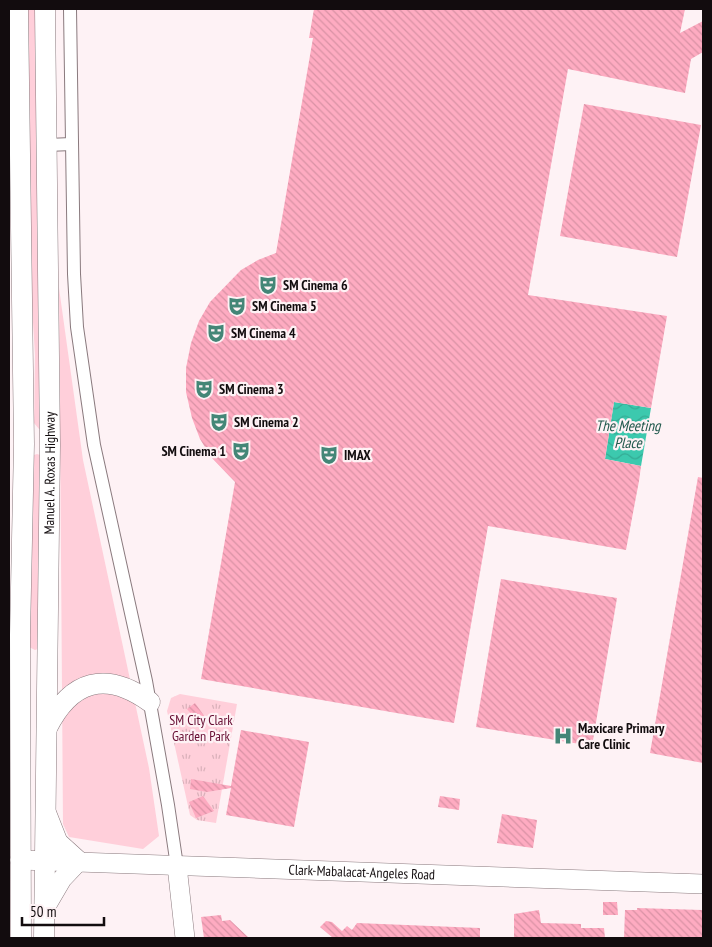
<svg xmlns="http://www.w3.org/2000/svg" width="712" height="947" viewBox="0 0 712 947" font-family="'PT Sans Narrow',sans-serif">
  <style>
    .green { fill: #ffcfda }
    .park { fill: url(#park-tufts) }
    .water { fill: url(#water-waves) }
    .building { fill: url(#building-back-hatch) }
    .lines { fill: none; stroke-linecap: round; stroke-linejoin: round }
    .street-casing { stroke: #8a7a7e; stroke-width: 14 }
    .secondary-casing { stroke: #8a7a7e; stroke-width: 20 }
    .primary-casing { stroke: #8a7a7e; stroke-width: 21 }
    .street { stroke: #fff; stroke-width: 12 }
    .secondary { stroke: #fff; stroke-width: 19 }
    .primary { stroke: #fff; stroke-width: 20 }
    .labels { text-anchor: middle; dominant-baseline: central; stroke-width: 4.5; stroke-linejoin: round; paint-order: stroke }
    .poi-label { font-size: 14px; font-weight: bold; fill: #120c0e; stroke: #fef2f5; text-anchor: start }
    .street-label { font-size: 14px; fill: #120c0e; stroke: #fef2f5 }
    .park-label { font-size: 14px; fill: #660d32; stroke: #fef2f5 }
    .water-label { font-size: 15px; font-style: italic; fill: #21594d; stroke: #fef2f5 }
  </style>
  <defs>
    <pattern id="park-tufts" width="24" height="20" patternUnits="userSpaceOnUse" patternTransform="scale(1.25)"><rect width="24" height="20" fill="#ffcfda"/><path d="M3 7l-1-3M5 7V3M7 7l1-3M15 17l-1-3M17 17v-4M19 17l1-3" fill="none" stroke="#dab1ba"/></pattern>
    <pattern id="water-waves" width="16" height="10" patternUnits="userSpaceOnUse" patternTransform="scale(1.25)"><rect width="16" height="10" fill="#3cc9ae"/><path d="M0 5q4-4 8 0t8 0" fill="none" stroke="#34ab94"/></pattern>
    <pattern id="building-back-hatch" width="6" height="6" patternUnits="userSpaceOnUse" patternTransform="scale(1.25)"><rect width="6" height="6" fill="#feabc1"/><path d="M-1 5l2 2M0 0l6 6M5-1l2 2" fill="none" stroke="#d992a5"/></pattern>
  </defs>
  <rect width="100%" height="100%" fill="#fef2f5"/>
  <g class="green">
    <path d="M26,9h14l1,420h-2l-5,-6 1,-68 -6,-98z"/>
    <path d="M59,288l24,172 66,308 10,68 -16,13 -74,-12 -6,-13z"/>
    <path d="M37,454l3,1 -2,194 -3,1 -6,-3 5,-192z"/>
  </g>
  <path class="park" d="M180,694l57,10 -21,119 -19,-3 -7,-5 -23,-104 4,-13z"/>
  <path class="water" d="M614,402l37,6 -10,58 -36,-7z"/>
  <g class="building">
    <path d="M314,9h371l-5,24 23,-12v31l-12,7 -6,34 -117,-24 -40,226 139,21 -16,92 -37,-6 -9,57 36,7 -2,15 -13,69 -138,-24 -34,197 -253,-44 34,-197 -24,-25 -11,-18 -8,-21 -6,-26v-24l5,-25 8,-22 11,-19 31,-32 17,-10 18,-7 37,-215h-4z"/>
    <path d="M584,104l117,21 -24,132 -117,-21z"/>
    <path d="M698,477l5,1v285l-53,-10z"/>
    <path d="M501,579l116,19 -25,148 -116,-19z"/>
    <path d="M195,703l10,14 -7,5 -11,-13z"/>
    <path d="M241,730l68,12 -15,85 -68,-12 5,-27 -24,4 -17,-3 1,-10 40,7z"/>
    <path d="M203,796l11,15 -18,7 -7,-16z"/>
    <path d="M440,796l20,3 -1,11 -21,-3z"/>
    <path d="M502,814l35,6 -4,28 -36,-5z"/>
    <path d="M603,902h14l1,13h-15z"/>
    <path d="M637,908l65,2v28h-78l1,-28h12z"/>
    <path d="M539,910l2,13 40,1v4h23l1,10h-91v-24z"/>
    <path d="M221,915l1,6 8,-1 19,18h-45l-3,-21z"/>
    <path d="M326,921l6,1 10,9 5,-5 5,4 5,-7 123,5v10h-147l-13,-11z"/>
  </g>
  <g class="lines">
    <g class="street-casing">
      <g id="street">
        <path d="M70,9l4,265 3,53 17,118 52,236 22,124 9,61"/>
        <path d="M47,145l25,-1"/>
      </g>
    </g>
    <g class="secondary-casing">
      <g id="secondary">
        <path d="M47,814l11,28 21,19"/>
        <path id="s1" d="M20,860l683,24"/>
        <path d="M177,866l8,72"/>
        <path d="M45,908l17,-29 17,-18"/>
      </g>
    </g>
    <g class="primary-casing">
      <g id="primary">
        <path d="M18,9l6,435 -4,191 1,303"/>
        <path d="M47,728c24,-48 59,-58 103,-26"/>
        <path id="s2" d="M44,938l6,-493 -5,-436"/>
      </g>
    </g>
    <use href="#street" class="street"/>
    <use href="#secondary" class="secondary"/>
    <use href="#primary" class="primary"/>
  </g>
  <defs>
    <g id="theatre-bare" transform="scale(1.5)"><path d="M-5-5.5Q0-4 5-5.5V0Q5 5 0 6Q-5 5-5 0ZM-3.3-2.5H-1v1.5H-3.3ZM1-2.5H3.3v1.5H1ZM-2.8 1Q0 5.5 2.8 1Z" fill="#448677" stroke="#fef2f5" stroke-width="2.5" paint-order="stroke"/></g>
    <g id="hospital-bare" transform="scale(1.5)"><path d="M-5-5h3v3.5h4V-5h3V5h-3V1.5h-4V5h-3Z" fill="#448677" stroke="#fef2f5" stroke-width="2.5" paint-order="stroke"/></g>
  </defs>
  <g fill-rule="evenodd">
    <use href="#theatre-bare" x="268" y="285"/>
    <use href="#theatre-bare" x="237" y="306"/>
    <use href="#theatre-bare" x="216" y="333"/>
    <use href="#theatre-bare" x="204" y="389"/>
    <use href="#theatre-bare" x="219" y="422"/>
    <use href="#theatre-bare" x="241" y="451"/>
    <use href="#theatre-bare" x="329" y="455"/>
    <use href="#hospital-bare" x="563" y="736"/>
  </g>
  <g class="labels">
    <g class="poi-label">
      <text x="283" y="285">SM Cinema 6</text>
      <text x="252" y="306">SM Cinema 5</text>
      <text x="231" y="333">SM Cinema 4</text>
      <text x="219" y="389">SM Cinema 3</text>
      <text x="234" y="422">SM Cinema 2</text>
      <text x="226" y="451" text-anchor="end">SM Cinema 1</text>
      <text x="344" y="455">IMAX</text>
      <text x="578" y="728">Maxicare Primary<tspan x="578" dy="16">Care Clinic</tspan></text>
    </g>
    <g class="street-label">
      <text stroke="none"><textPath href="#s2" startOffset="465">Manuel A. Roxas Highway</textPath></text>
      <text stroke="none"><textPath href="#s1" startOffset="342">Clark-Mabalacat-Angeles Road</textPath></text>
    </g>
    <g class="park-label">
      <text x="201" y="720">SM City Clark<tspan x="201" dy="16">Garden Park</tspan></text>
    </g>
    <g class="water-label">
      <text x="628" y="425">The Meeting<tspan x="628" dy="17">Place</tspan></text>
    </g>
  </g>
  <rect width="712" height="947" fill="none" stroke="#120c0e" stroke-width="20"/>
  <path d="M22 917v8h82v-8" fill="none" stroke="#120c0e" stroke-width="2.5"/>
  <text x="30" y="917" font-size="15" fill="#120c0e" stroke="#fef2f5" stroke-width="4" paint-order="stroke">50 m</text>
</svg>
